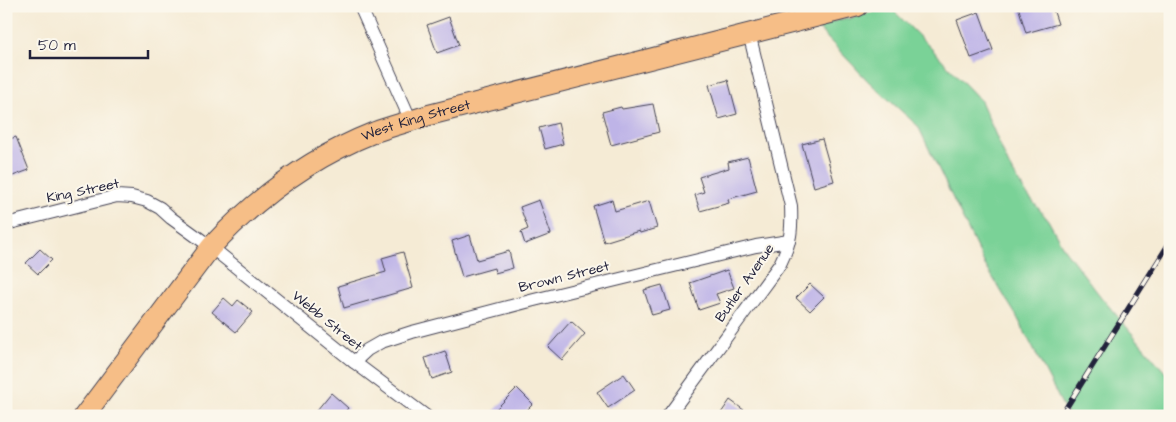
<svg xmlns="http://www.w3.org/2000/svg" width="1176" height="422" viewBox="0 0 1176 422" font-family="'Architects Daughter',sans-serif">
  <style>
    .green { fill: #7ad297; stroke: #4e7a69 }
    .building { fill: #beb4e7 }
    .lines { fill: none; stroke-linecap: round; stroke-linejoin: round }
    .minor-casing { stroke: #424052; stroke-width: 14 }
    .primary-casing { stroke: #424052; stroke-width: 22 }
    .minor { stroke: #fff; stroke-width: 12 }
    .primary { stroke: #f6be87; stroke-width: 20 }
    .rail-casing { stroke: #22223b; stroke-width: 5.5 }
    .rail { stroke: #fbf7ec; stroke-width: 4; stroke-dasharray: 11; stroke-linecap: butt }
    .labels { text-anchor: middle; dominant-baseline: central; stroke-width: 4; stroke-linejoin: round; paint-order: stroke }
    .street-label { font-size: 14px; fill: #22223b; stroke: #fbf7ec }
  </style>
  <rect width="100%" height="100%" fill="#fbf7ec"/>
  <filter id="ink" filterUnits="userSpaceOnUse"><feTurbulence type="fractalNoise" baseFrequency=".02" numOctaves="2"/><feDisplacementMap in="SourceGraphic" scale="10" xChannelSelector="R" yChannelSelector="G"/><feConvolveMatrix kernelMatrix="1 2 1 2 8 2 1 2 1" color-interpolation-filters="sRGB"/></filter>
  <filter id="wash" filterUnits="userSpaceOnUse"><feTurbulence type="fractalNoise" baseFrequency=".0096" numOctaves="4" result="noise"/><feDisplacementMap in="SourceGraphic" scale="20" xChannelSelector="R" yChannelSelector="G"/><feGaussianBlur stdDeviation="1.12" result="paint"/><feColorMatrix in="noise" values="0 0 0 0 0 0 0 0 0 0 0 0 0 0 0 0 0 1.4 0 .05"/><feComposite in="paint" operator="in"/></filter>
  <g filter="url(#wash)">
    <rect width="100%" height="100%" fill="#f5ebd5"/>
    <path class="green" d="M890,7l41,41 50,53 28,65 16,26 23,28 16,29 37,48 69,81v38h-102l-52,-101 -31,-50 -67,-139 -49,-44 -53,-56 31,-8 1,1z"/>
    <g id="blocks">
      <g class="building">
        <path d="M1018,6h34l6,18 -32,9z"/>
        <path d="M979,12l14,38 -22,8 -14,-38z"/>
        <path d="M449,17l10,28 -22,8 -10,-28z"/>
        <path d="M728,80l9,34 -18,5 -10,-34z"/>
        <path d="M653,104l6,28 -48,13 -9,-33 19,-5 1,2z"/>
        <path d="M558,123l5,21 -18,5 -6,-21z"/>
        <path d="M16,137l13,33 -19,7 -4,-10v-27z"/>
        <path d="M822,139l12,42 -20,6 -12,-43z"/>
        <path d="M748,157l9,34 -29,8 1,4 -29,8 -5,-16 9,-3 -5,-15 30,-9 -1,-6z"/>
        <path d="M539,200l12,34 -26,10 -4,-12 7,-3 -8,-22z"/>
        <path d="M612,200l3,11 34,-10 8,27 -17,5 -1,-2 -35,11 -11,-36z"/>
        <path d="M470,235l7,25 32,-9 4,17 -18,5 -1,-5 -32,9 -10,-36z"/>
        <path d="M40,249l12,11 -14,14 -12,-11z"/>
        <path d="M403,252l10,36 -69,20 -6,-22 48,-14 -4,-14z"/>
        <path d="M727,270l7,18 -18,6 4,9 -21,7 -9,-27z"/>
        <path d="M810,284l14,13 -14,14 -14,-13z"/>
        <path d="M662,285l8,25 -18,5 -8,-25z"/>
        <path d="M224,298l9,8 5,-6 15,12 -17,20 -24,-20z"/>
        <path d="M571,321l14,13 -23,26 -14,-13z"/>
        <path d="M445,351l7,21 -20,7 -7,-21z"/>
        <path d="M624,374l11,16 -27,18 -11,-16z"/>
        <path d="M517,388l16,16 -12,12h-32z"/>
        <path d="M331,393l17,15 -6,8h-30z"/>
        <path d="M730,400l22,16h-33z"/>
      </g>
    </g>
  </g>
  <g filter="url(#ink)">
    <use href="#blocks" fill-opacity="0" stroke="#424052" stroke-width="1"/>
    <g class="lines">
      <g class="minor-casing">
        <g id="minor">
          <path d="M360,6l51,115"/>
          <path d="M6,224l111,-28 15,1 15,4 13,7 11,10 40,29 143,115 72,54"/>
          <path d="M354,362l13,-12 14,-8 31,-10 122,-32 222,-54 33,-5"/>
          <path d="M668,416l112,-152c11,-22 12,-34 11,-58l-42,-173"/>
        </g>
      </g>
      <g class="primary-casing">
        <g id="primary">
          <path id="s1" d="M84,416l127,-169c46,-50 101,-90 164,-115 17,-6 36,-11 54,-17l429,-109"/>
        </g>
      </g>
      <use href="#minor" class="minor"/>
      <use href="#primary" class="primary"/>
      <g class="rail-casing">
        <path id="rail" d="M1061,416l109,-174"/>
      </g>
      <use href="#rail" class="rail"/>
    </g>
  </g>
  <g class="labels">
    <g class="street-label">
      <text stroke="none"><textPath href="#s1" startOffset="456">West King Street</textPath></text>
      <text transform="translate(83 191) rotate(-12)">King Street</text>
      <text transform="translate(564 277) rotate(-14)">Brown Street</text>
      <text transform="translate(745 283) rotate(-55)">Butler Avenue</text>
      <text transform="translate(327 321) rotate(39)">Webb Street</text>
    </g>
  </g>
  <rect width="1176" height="422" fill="none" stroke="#fbf7ec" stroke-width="25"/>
  <path d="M30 50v8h118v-8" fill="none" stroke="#22223b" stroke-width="2.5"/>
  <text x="38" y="50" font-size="15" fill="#22223b" stroke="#fbf7ec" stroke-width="4" paint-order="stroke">50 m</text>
</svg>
